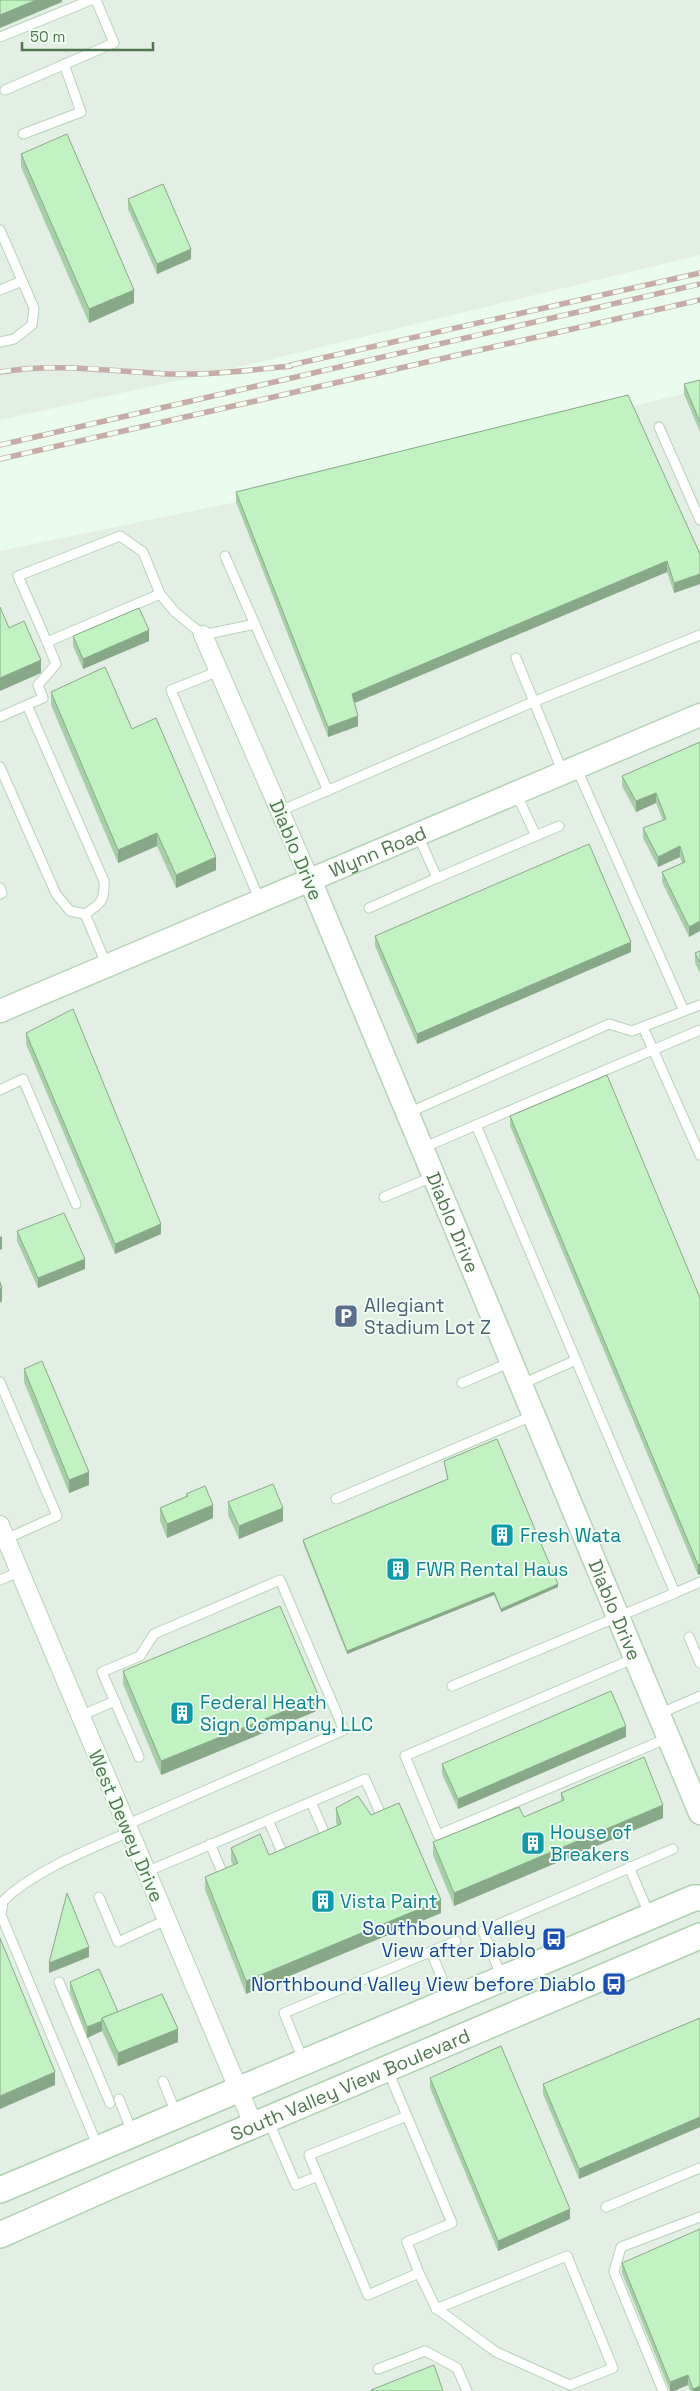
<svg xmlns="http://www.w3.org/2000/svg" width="700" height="2391" viewBox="0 0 700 2391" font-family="'Space Grotesk',sans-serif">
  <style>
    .industrial { fill: #e3eee4 }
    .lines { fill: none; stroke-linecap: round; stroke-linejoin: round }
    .service-casing { stroke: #b5d4b6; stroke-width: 11 }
    .minor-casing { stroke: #b5d4b6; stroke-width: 20 }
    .tertiary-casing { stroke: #b5d4b6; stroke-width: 25 }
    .secondary-casing { stroke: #add1af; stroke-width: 28 }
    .service { stroke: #fff; stroke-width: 9 }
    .minor { stroke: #fff; stroke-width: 18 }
    .tertiary { stroke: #fff; stroke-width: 22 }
    .secondary { stroke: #fff; stroke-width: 25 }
    .rail-casing { stroke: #c7aba7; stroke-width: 5.5 }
    .rail { stroke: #f1fff4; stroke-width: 4; stroke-dasharray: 11; stroke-linecap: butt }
    .wall { fill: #a7cfa7 }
    .shaded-wall { fill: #88a988 }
    .building { fill: #c2f1c2; stroke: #88a988 }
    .labels { text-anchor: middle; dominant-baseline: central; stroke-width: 4; stroke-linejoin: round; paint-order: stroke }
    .street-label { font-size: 19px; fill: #4f774d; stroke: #f1fff4 }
    .service-label { font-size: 19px; fill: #4e5e75; stroke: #f1fff4; text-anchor: start }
    .culture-label { font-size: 19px; fill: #0d838f; stroke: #f1fff4; text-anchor: start }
    .transit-label { font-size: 19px; fill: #164399; stroke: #f1fff4; text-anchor: end }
  </style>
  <rect width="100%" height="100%" fill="#eafcee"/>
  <g class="industrial">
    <path d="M0,0h700v255l-466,113 -234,52z"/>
    <path d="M700,390v2001h-700v-1840l236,-49z"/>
  </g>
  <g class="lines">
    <g class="service-casing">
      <g id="service">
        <path d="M0,37l91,-37"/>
        <path d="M5,90l109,-47 -18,-43"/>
        <path d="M23,134l58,-22 -17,-48"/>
        <path d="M0,230l34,78 -2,17 -18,14 -14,3"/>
        <path d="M0,290l22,-9"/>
        <path d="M659,427l41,93"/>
        <path d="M225,556l103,235"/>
        <path d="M160,594l-113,48 -29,-66 102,-40 23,16 17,42 15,18 28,23 52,-11"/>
        <path d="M516,658l47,115"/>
        <path d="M219,671l-48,19 89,211"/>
        <path d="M0,717l43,-19 -5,-13 18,-21 -9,-22"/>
        <path d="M0,767l56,127 14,17 15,3c16,-10 20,-14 19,-33l-77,-176"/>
        <path d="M576,767l108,244"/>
        <path d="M516,793l20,43"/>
        <path d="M280,811l253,-109 167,-67"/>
        <path d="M418,835l19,43 122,-52"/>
        <path d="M0,888l2,5 -2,1"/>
        <path d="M369,908l68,-30"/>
        <path d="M85,914l22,52"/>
        <path d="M643,1027l57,128"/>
        <path d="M0,1090l23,-11 53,125"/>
        <path d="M408,1113l201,-89 23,7 68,-26"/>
        <path d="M476,1125l224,-95"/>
        <path d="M423,1148l53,-23 199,468 25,-11"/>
        <path d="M384,1197l48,-20"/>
        <path d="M0,1382l57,134 -51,23"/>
        <path d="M462,1383l49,-21"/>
        <path d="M522,1384l54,-24"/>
        <path d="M336,1499l198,-84"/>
        <path d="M0,1580l19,-8"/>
        <path d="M689,1637l11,26"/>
        <path d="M635,1658l-230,98 33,79 230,-97"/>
        <path d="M452,1686l223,-93"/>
        <path d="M659,1714l41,-18"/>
        <path d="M80,1716l35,-15"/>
        <path d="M311,1802l17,39"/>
        <path d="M268,1820l17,39"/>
        <path d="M126,1825l218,-95 -64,-150 -126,54 -14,22 -38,16 37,85"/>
        <path d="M210,1844l16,37"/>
        <path d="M629,1867l21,49"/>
        <path d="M146,1872l219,-93 17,38"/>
        <path d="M99,1897l19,45 48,-22"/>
        <path d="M431,1952l20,48"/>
        <path d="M502,1978l-19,-47 190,-82"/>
        <path d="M59,1982l51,121"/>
        <path d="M303,2060l-19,-47 172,-72"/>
        <path d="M388,2071l64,152 -45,19 12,31 -51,22 -59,-140 98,-39"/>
        <path d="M163,2081l13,32"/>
        <path d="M119,2099l13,33"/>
        <path d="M268,2120l28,65 22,-9"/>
        <path d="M98,2147l-97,-232 2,-14c32,-31 85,-51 126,-69"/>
        <path d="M606,2207l94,-39"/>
        <path d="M419,2273l17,35 60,44 74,33 43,-17 -46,-112 -131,53"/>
        <path d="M378,2369l47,-18 32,17 10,23"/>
        <path d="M663,2391l-49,-119 7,-25 79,-30"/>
      </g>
    </g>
    <g class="minor-casing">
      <g id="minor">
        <path d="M203,635l107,245"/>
        <path d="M0,1525l254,601"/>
      </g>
    </g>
    <g class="tertiary-casing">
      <g id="tertiary">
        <path id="s1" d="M310,880l390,933"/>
        <path id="s2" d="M0,1011l700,-296"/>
      </g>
    </g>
    <g class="secondary-casing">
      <g id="secondary">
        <path d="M0,2190l694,-292h6"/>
        <path id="s3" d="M0,2235l115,-51 585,-248"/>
      </g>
    </g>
    <use href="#service" class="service"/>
    <use href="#minor" class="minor"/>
    <use href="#tertiary" class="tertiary"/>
    <use href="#secondary" class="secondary"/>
    <g class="rail-casing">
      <g id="rail">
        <path d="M291,365l409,-92"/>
        <path d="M0,372c58,-10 114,0 172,2 40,1 80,-4 119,-8"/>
        <path d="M0,445l700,-161"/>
        <path d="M0,459l700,-159"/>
      </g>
    </g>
    <use href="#rail" class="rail"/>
  </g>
  <g class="wall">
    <path d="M21,154l113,149 -45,20 -68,-156z"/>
    <path d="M128,199l63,60 -34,15 -29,-65z"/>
    <path d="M700,380v52l-16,-38v-10z"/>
    <path d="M236,492l464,62v30l-26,9 -7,-21 -312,131 3,23 -30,11 -92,-235z"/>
    <path d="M73,636l76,5 -66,28 -10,-23z"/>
    <path d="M51,692l81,37 84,141 -40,18 -19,-42 -39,17 -67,-158z"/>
    <path d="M700,742v189l-11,6 -27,-55v-10l20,-9 -2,-6 -22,10 -15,-29v-10l20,-8 -7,-17 -20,9 -14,-26v-10z"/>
    <path d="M375,936l256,16 -214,92 -42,-98z"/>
    <path d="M700,951v22l-5,-10v-10z"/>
    <path d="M26,1033l135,201 -46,20 -89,-210z"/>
    <path d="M510,1116l190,182v276l-2,1 -188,-449z"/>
    <path d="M17,1231l68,38 -47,19 -21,-47z"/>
    <path d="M24,1369l65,116 -20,8 -45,-111z"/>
    <path d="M444,1461l114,126 -57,25 -7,-17 -147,59 -44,-111v-3l144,-61z"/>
    <path d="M186,1494l27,24 -46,20 -7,-17v-13l26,-12z"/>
    <path d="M228,1502l55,19 -44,18 -11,-24z"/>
    <path d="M123,1671l196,39 -158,65 -38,-91z"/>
    <path d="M626,1737l-168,72 -16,-35v-10z"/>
    <path d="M561,1793l102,25 -209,88 -21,-51v-13l91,-25 37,-16z"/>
    <path d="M336,1808l35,7 70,98 -195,81 -41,-104v-13l28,-12 -2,-4v-13l38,7 68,-29 -1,-4z"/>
    <path d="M70,1982l48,30 60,30 -60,24 -16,-35 -15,7 -17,-46z"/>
    <path d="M700,2018v109l-121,52 -36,-85v-10z"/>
    <path d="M430,2078l140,141 -72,32 -68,-163z"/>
    <path d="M622,2263l78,128h-10l-2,-6 -14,6h-4l-48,-118z"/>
  </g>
  <g class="shaded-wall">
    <path d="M36,0h26v2l-62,26v-13z"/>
    <path d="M191,249v10l-34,15v-10z"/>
    <path d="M134,290v13l-45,20v-14z"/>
    <path d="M667,561v11l-315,132v-10z"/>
    <path d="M700,574v10l-26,9v-10z"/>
    <path d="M149,630v11l-66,28v-10z"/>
    <path d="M41,660v13l-41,18v-13z"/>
    <path d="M358,716v10l-30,11v-10z"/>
    <path d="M656,793v10l-20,9v-11z"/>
    <path d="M157,833v13l-39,17v-13z"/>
    <path d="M680,846v11l-22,10v-10z"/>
    <path d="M216,857v13l-40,18v-13z"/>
    <path d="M700,921v10l-11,6v-10z"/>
    <path d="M631,942v10l-214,92v-10z"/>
    <path d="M161,1224v10l-46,20v-10z"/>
    <path d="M2,1236v13l-2,1v-13z"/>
    <path d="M85,1259v10l-47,19v-10z"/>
    <path d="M2,1288v13l-2,2v-14z"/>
    <path d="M89,1472v13l-20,8v-13z"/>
    <path d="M213,1505v13l-46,20v-14z"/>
    <path d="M283,1508v13l-44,18v-13z"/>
    <path d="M700,1564v10l-2,1v-10z"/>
    <path d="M558,1584v3l-57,25v-3z"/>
    <path d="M494,1592v3l-147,59v-3z"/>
    <path d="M319,1697v13l-158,65v-14z"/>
    <path d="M626,1726v11l-168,72v-10z"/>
    <path d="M663,1805v13l-209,88v-13z"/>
    <path d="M441,1900v13l-195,81v-13z"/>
    <path d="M89,1947v10l-40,16v-10z"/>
    <path d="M102,2021v10l-15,7v-11z"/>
    <path d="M178,2029v13l-60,24v-13z"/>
    <path d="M55,2072v13l-55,24v-13z"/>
    <path d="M700,2117v10l-121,52v-10z"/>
    <path d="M570,2209v10l-72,32v-10z"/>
    <path d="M688,2375v10l-14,6h-4v-9z"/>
    <path d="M700,2386v5h-7v-2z"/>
  </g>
  <g class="building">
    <path d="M0,0h36l-36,15z"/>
    <path d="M67,134l67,156 -45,19 -68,-155z"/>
    <path d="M163,184l28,65 -34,15 -29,-65z"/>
    <path d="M700,380v42l-16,-38z"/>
    <path d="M628,395l72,159v20l-26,9 -7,-22 -315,133 6,22 -30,11 -92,-235z"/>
    <path d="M0,607l9,21 15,-7 17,39 -41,18z"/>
    <path d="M139,608l10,22 -66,29 -10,-23z"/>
    <path d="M105,667l27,62 24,-11 60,139 -40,18 -19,-42 -39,17 -67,-158z"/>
    <path d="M700,742v179l-11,6 -27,-55 23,-10 -5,-16 -22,11 -15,-29 23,-9 -10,-26 -20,8 -14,-25z"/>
    <path d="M589,844l42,98 -214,92 -42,-98z"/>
    <path d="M700,951v12l-5,-10z"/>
    <path d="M73,1009l88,215 -46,20 -89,-211z"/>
    <path d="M607,1075l93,223v266l-2,1 -188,-449z"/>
    <path d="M64,1213l21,46 -47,19 -21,-47z"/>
    <path d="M0,1282l2,6 -2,1z"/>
    <path d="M42,1361l47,111 -20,8 -45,-111z"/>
    <path d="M497,1439l61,145 -57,25 -7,-17 -147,59 -44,-111 145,-61 -4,-18z"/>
    <path d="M273,1484l10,24 -44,18 -11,-24z"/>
    <path d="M205,1486l8,19 -46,19 -7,-16 28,-12 -2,-2z"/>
    <path d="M280,1606l39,91 -158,64 -38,-90z"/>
    <path d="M611,1691l15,35 -168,73 -16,-35z"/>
    <path d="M644,1757l19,48 -209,88 -21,-51 86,-35 5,10 40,-17 -3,-7z"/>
    <path d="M358,1796l13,19 28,-12 42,97 -195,81 -41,-104 33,-14 -7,-15 29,-14 9,21 72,-31 -5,-16z"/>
    <path d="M67,1893l22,54 -40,16z"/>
    <path d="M0,1938l55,134 -55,24z"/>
    <path d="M99,1969l19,43 -16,6v3l-15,6 -17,-45z"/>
    <path d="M162,1994l16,35 -60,24 -16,-35z"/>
    <path d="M700,2018v99l-121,52 -36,-85z"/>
    <path d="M501,2046l69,163 -72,32 -68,-163z"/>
    <path d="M700,2229v157l-7,3 -5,-14 -18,7 -48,-119z"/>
    <path d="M434,2365l9,26h-72v-1z"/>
  </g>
  <defs>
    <g id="parking-square" transform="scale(1.25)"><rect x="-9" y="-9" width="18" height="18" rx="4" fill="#5c6f8a" stroke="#f1fff4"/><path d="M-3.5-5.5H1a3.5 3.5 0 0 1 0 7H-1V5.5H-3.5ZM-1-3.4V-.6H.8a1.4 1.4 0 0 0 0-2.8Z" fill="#fff"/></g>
    <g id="building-square" transform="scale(1.25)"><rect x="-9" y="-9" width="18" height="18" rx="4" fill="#0f9aa8" stroke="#f1fff4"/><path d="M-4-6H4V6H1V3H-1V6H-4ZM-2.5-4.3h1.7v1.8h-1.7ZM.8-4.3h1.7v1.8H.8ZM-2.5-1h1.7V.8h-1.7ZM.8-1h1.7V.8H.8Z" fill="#fff"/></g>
    <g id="bus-square" transform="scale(1.25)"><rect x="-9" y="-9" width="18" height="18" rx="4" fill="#1a4fb4" stroke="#f1fff4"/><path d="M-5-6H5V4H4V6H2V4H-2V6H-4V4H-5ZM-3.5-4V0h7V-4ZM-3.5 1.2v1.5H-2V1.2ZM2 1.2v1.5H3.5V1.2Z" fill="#fff"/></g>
  </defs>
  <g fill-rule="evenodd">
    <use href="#parking-square" x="346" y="1316"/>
    <use href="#building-square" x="502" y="1535"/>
    <use href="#building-square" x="398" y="1569"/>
    <use href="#building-square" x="182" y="1713"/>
    <use href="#building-square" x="533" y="1843"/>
    <use href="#building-square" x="323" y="1901"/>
    <use href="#bus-square" x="554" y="1939"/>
    <use href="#bus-square" x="614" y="1984"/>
  </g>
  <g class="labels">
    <g class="street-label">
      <text transform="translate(296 850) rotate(67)">Diablo Drive</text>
      <text stroke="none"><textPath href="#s2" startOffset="410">Wynn Road</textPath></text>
      <text stroke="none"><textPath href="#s1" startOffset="371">Diablo Drive</textPath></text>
      <text stroke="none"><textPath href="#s1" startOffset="791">Diablo Drive</textPath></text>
      <text transform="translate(126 1826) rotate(67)">West Dewey Drive</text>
      <text stroke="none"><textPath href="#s3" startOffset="381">South Valley View Boulevard</textPath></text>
    </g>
    <g class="service-label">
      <text x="364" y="1305">Allegiant<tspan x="364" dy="22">Stadium Lot Z</tspan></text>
    </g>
    <g class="culture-label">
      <text x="520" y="1535">Fresh Wata</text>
      <text x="416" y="1569">FWR Rental Haus</text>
      <text x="200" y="1702">Federal Heath<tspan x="200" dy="22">Sign Company, LLC</tspan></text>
      <text x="550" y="1832">House of<tspan x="550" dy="22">Breakers</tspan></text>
      <text x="340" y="1901">Vista Paint</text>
    </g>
    <g class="transit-label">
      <text x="536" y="1928">Southbound Valley<tspan x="536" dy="22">View after Diablo</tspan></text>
      <text x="596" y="1984">Northbound Valley View before Diablo</text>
    </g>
  </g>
  <path d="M22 42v8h131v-8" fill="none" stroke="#4f774d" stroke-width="2.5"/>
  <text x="30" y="42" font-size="15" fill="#4f774d" stroke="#f1fff4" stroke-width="4" paint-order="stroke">50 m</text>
</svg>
